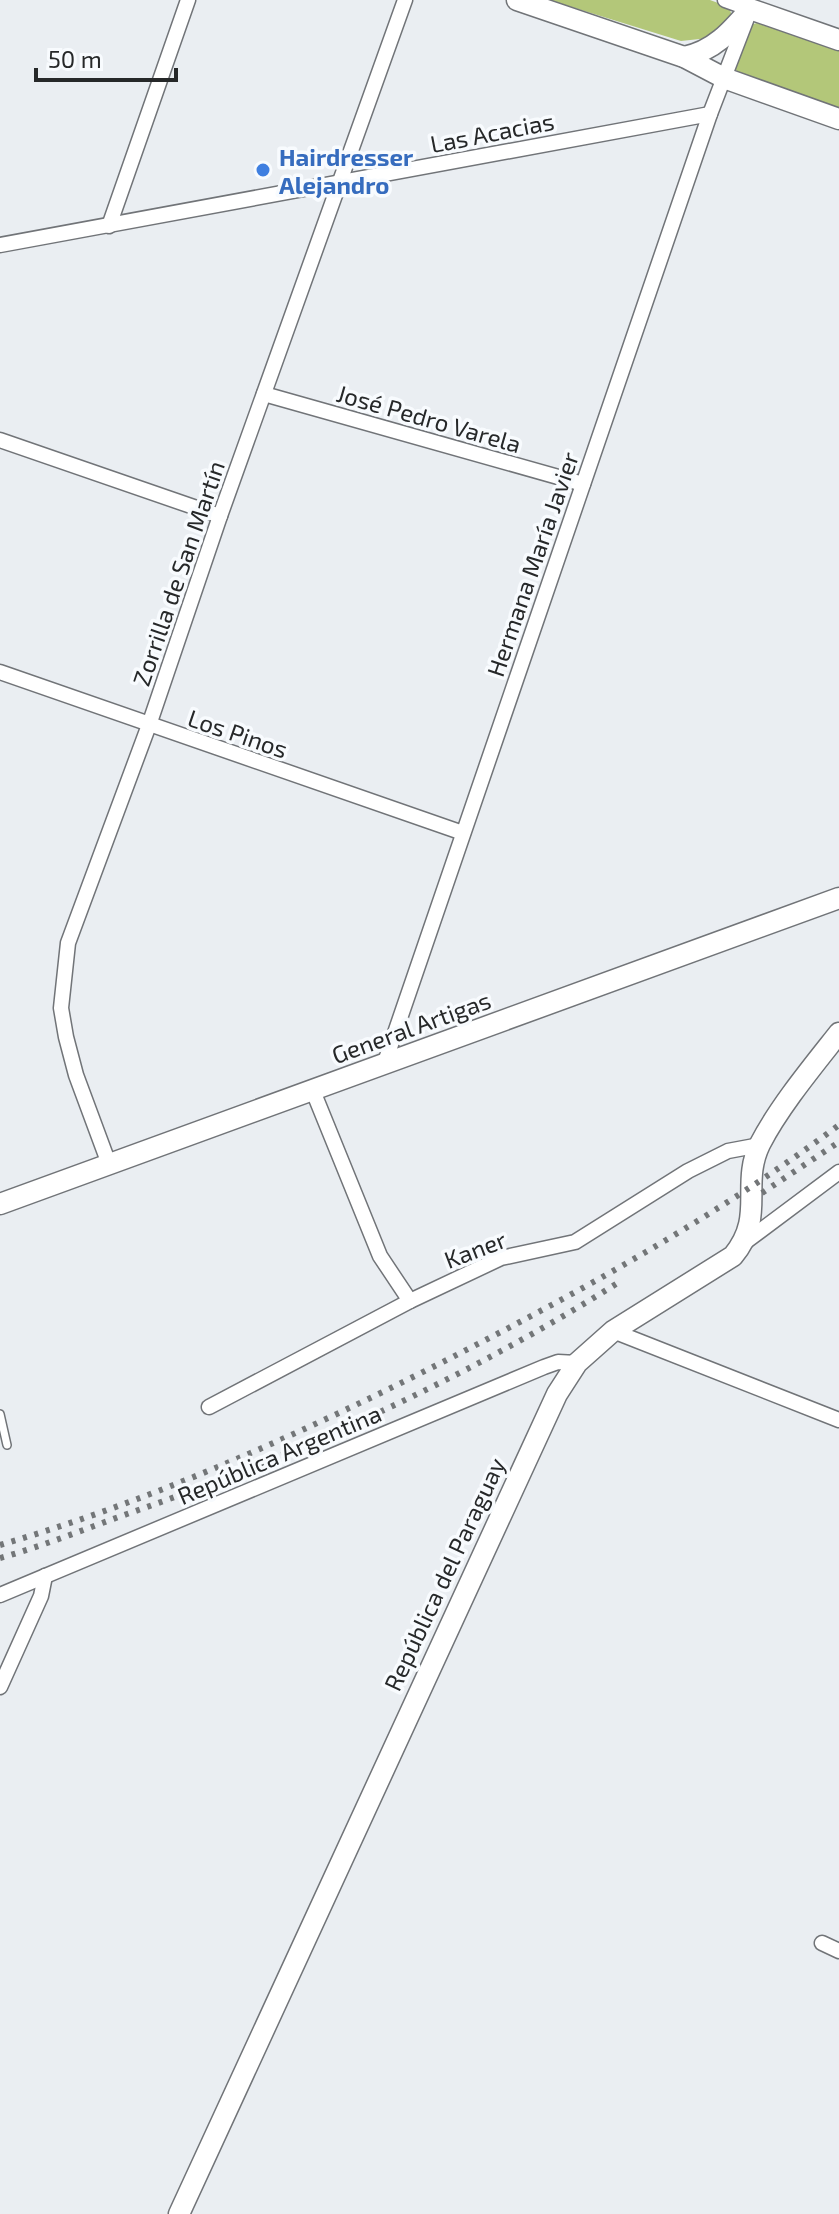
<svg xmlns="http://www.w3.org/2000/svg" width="839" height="2214" viewBox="0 0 839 2214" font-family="'Exo 2',sans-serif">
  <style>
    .green { fill: #b3c779 }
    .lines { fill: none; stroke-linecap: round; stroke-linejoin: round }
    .lane-casing { stroke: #717478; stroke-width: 10 }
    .street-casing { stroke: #717478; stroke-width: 17 }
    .secondary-casing { stroke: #717478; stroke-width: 23 }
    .lane { stroke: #fff; stroke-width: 7 }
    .street { stroke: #fff; stroke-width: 14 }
    .secondary { stroke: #fff; stroke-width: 20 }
    .rail { stroke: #737678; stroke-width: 6; stroke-dasharray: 4 8; stroke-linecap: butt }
    .shop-dot { fill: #3f7fe0; stroke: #f8fbfe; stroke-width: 3 }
    .labels { text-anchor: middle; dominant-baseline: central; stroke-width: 7; stroke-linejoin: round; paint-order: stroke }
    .street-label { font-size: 24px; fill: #262829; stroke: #f8fbfe }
    .shop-label { font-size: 24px; font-weight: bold; fill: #366cbe; stroke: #f8fbfe; text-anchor: start }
  </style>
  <rect width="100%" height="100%" fill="#eaeef2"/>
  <g class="green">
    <path d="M549,0h161l19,7 3,9 -23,22 -28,3z"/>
    <path d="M757,23l82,28v58l-100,-34 -4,-7 15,-43z"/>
  </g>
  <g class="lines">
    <g class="lane-casing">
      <path id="lane" d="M0,1414l7,31"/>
    </g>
    <g class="street-casing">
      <g id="street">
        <path d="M725,0l25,9"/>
        <path d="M109,226l79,-226"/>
        <path d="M0,245l710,-131"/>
        <path d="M264,394l319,90"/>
        <path d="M0,440l220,76"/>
        <path d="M0,672l463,161"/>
        <path d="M384,1065l326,-951 37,-96"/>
        <path d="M313,1091l67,165 30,45"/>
        <path d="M109,1164l-33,-89 -10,-38 -5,-29 7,-65 81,-218 71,-209 185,-516"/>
        <path d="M744,1243l95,-71"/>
        <path d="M613,1331l226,89"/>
        <path d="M209,1407l201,-106 91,-43 74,-16 113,-71 40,-20 32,-6"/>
        <path d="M0,1595l544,-228 14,-5 19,1"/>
        <path d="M0,1687l41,-91 4,-20"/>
        <path d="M822,1943l17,8"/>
      </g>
    </g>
    <g class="secondary-casing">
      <g id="secondary">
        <path d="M517,0l167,57 40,21 115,41"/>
        <path d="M684,57c30,-6 47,-26 66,-48l89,31"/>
        <path d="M0,1204l839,-306"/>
        <path d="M179,2214l378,-820 20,-31 36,-32 120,-75c33,-40 7,-71 27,-112 19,-37 53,-78 79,-111"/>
      </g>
    </g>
    <use href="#lane" class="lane"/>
    <use href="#street" class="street"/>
    <use href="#secondary" class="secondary"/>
    <g class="rail">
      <path d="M762,1193l77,-51"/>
      <path d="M0,1545c161,-47 321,-120 470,-197 128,-66 254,-137 369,-223"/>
      <path d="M0,1558c43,-12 85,-29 127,-44 170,-59 336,-134 489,-230"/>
    </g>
  </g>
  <circle class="shop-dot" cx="263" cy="170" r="8"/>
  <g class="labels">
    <g class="street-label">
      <text transform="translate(492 132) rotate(-11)">Las Acacias</text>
      <text transform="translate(429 418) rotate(16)">José Pedro Varela</text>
      <text transform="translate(532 564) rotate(-71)">Hermana María Javier</text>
      <text transform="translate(178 573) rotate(-71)">Zorrilla de San Martín</text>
      <text transform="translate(238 733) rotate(19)">Los Pinos</text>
      <text transform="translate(411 1027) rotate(-20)">General Artigas</text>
      <text transform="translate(475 1249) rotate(-21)">Kaner</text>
      <text transform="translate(279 1454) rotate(-23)">República Argentina</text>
      <text transform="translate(444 1574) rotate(-65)">República del Paraguay</text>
    </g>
    <g class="shop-label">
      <text x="279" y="156">Hairdresser<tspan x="279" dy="28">Alejandro</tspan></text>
    </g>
  </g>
  <path d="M36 68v12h140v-12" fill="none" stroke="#262829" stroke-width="4"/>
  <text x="48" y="68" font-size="24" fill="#262829" stroke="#f8fbfe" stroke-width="6" paint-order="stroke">50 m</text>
</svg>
